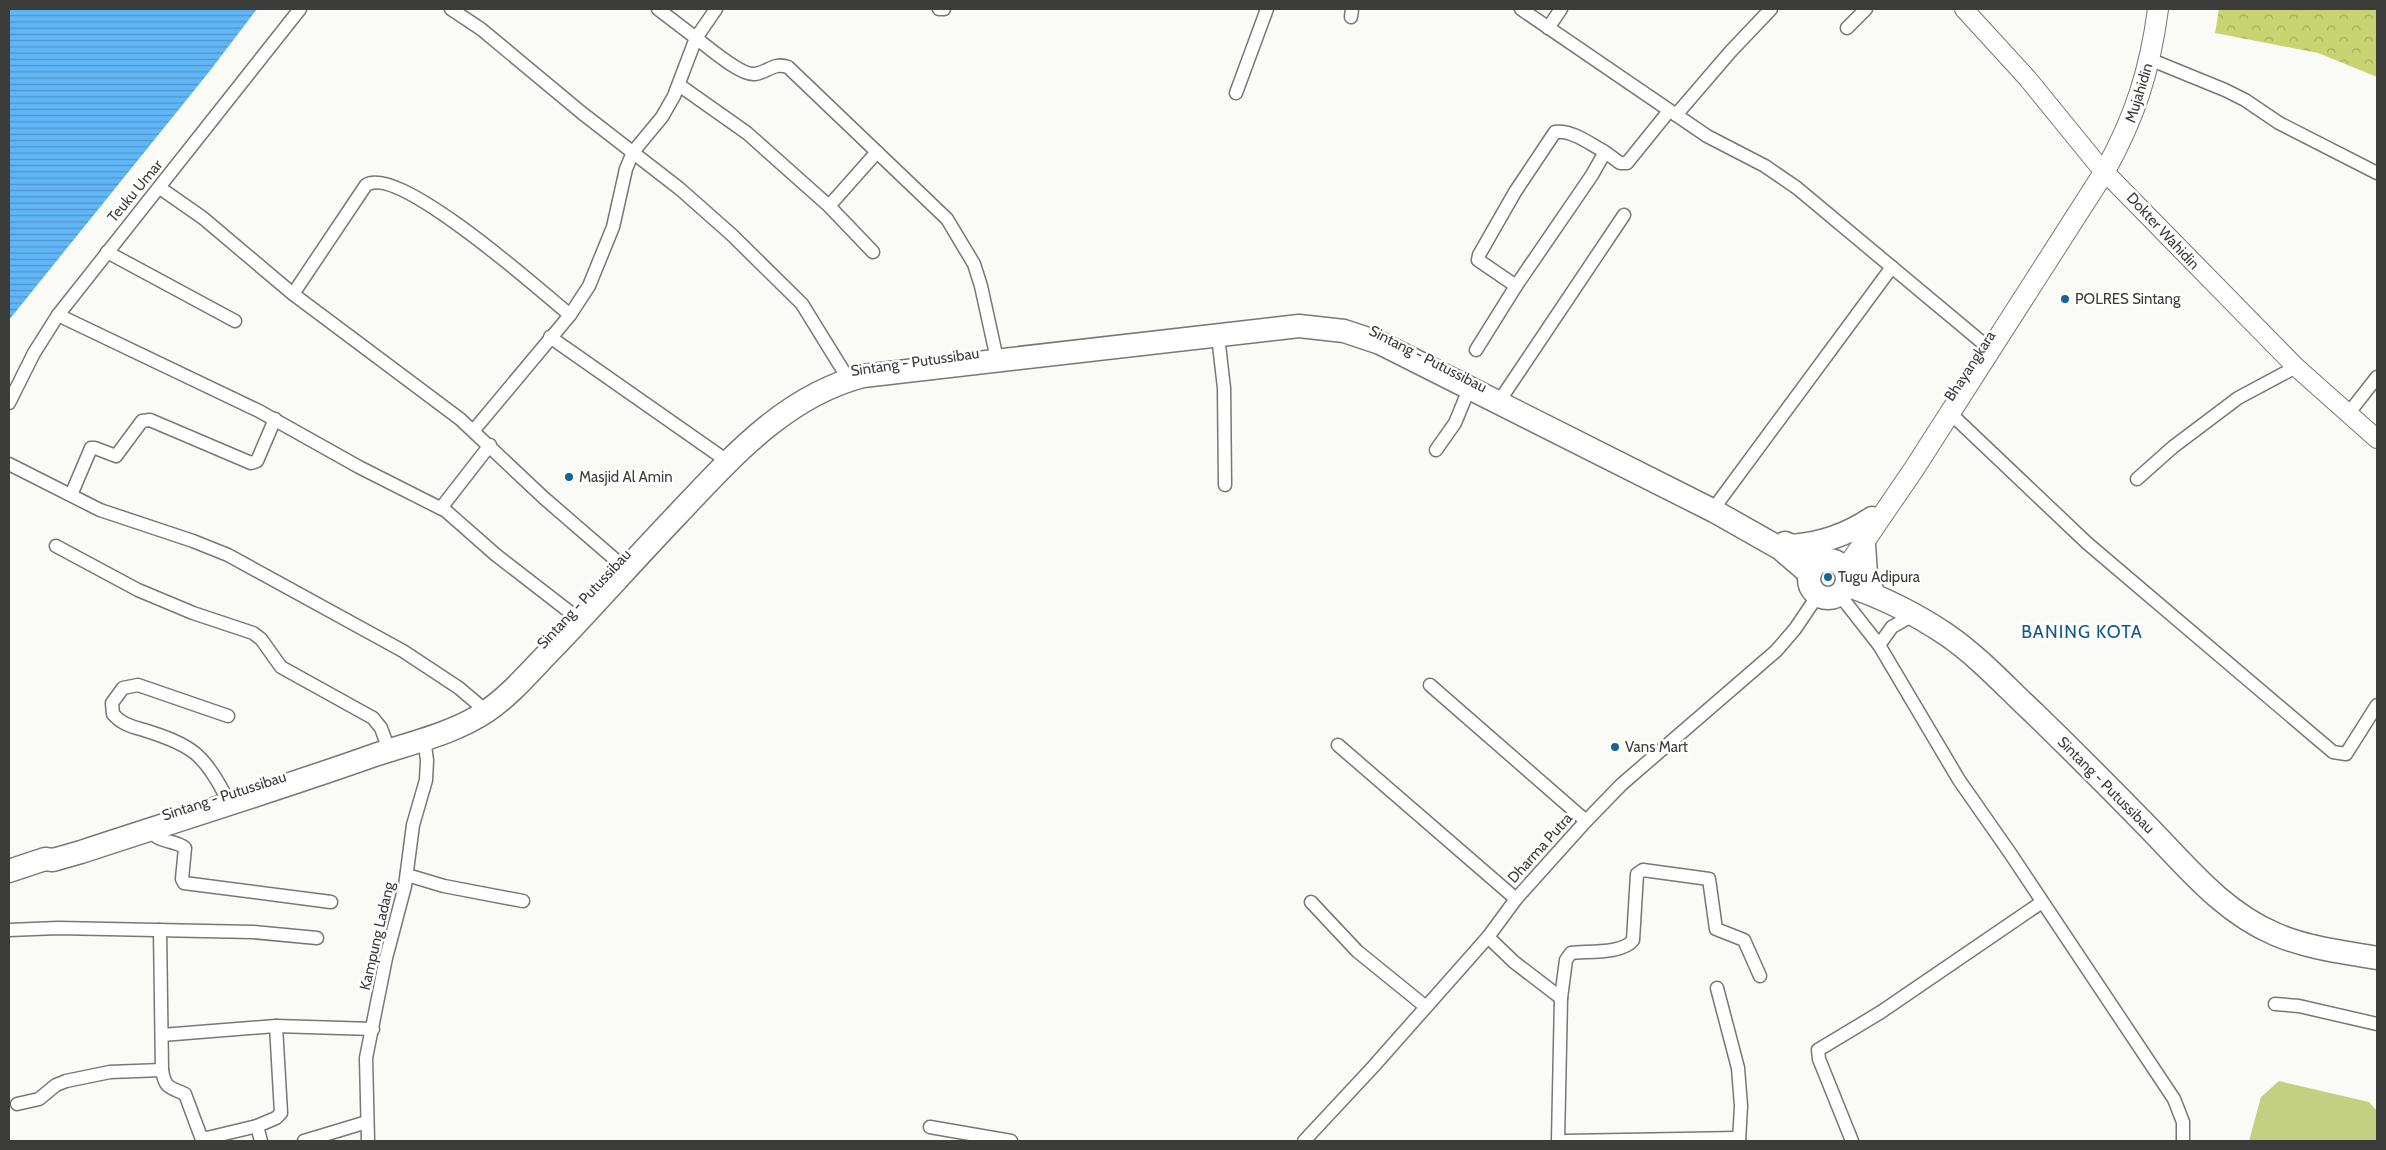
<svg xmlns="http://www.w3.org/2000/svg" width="2386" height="1150" viewBox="0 0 2386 1150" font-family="Cabin,sans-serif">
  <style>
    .grass { fill: #c4d081 }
    .forest { fill: url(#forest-crowns) }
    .water { fill: url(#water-rules) }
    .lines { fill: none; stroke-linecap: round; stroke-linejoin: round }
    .street-casing { stroke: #777773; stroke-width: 15 }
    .secondary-casing { stroke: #777773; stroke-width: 20 }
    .primary-casing { stroke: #777773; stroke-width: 22 }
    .highway-casing { stroke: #777773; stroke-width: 25 }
    .street { stroke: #fff; stroke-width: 12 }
    .secondary { stroke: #fff; stroke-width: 18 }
    .primary { stroke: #fff; stroke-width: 20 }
    .highway { stroke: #fff; stroke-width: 22 }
    .poi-dot { fill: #166496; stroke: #fff; stroke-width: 2 }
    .labels { text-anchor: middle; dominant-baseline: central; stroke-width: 5; stroke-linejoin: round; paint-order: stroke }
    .street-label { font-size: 15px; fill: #3c3c3b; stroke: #fff }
    .poi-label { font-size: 15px; fill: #3c3c3b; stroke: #fff; text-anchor: start }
    .quarter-label { font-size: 18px; letter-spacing: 1px; fill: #115987; stroke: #fff }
  </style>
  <defs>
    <pattern id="forest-crowns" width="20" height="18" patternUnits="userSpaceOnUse" patternTransform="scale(1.25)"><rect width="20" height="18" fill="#c7d471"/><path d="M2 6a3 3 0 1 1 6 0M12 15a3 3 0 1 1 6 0" fill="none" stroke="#a3ad5e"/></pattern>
    <pattern id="water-rules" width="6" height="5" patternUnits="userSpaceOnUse" patternTransform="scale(1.25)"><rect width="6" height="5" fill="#60b6f6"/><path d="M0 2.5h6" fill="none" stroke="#5095c8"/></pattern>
  </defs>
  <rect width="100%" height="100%" fill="#fafbf7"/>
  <path class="grass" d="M2279,1081l90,21 8,9v30h-128l12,-44z"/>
  <path class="forest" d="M2219,9h158v68l-59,-24 -103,-20z"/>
  <path class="water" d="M9,9h248l-48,63 -200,248z"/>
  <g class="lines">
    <g class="street-casing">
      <g id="street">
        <path d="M451,9l30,20 101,84 98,76 52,46 70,69 42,68"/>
        <path d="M716,9l-20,29c12,9 45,38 59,36 13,-2 19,-12 33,-7l159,152 27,45 7,22 14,64"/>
        <path d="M939,9h5"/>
        <path d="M1521,9l186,127 58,30 32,22 187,156"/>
        <path d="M1351,17l1,-8"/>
        <path d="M1548,28l13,-19"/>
        <path d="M1847,28l19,-19"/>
        <path d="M2149,59l76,31 20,10 34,23 98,50"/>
        <path d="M679,85l68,48 82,73 44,46"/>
        <path d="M1236,93l31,-84"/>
        <path d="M1676,115l55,-64 40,-42"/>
        <path d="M1605,152c-15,-8 -32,-22 -50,-20l-40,60 -36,63 -1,5 38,26 76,-111 13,-23 15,11h7l42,-52"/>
        <path d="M160,188l43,30 90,76 167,125 84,79 74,64"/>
        <path d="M829,206l48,-54"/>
        <path d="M107,252l128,69"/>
        <path d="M293,294l73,-109c33,-21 175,106 204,130"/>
        <path d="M58,315l201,96 100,56 87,44 50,44 84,65"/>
        <path d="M1218,336l6,52 1,97"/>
        <path d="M550,337l170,119"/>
        <path d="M1476,350l40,-64"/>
        <path d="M1502,397l122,-182"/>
        <path d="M9,403l25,-50 24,-38 242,-306"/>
        <path d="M1949,412l138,131 246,209 13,2 31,-49"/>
        <path d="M2348,414l29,-37"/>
        <path d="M474,430l96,-115 19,-29 24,-59 13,-58 7,-17 29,-35 12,-21 22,-58 -38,-29"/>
        <path d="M1436,450l19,-27 14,-34"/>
        <path d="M9,464l91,46 93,31 35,14 175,96 56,37 20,17"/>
        <path d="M2137,479l36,-32 65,-49 58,-31"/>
        <path d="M71,495l20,-47h4l21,8 26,-35 8,-1 101,43 6,-2 18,-42"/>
        <path d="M1717,504l175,-237"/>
        <path d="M441,508l49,-63"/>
        <path d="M56,546l82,44 55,23 60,20 8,6 20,28 92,51 8,10 5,14"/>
        <path d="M1839,594l40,51 80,135 51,73 164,246 9,23v19"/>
        <path d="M1879,645l13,-18 21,-12"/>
        <path d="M1430,685l156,136"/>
        <path d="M1338,745l178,154"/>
        <path d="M225,795c-21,-41 -34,-50 -78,-64 -13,-4 -25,-6 -34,-17l-1,-11 11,-15 15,-3 90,31"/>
        <path d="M151,830c7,14 23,9 34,18l-3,31 2,4 147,19"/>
        <path d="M407,875l37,11 79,15"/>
        <path d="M1311,902l46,49 69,56"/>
        <path d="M9,930l49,-2 195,4 64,6"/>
        <path d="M160,930l2,140c3,19 8,17 23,24l16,43 6,1 50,-12"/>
        <path d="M1488,937l26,25 47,36 -3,143"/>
        <path d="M1717,988l21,80 3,38 -2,35"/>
        <path d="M1561,998l5,-38 5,-7c16,-2 52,1 62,-13l4,-66 6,-4 66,9 7,50 28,11 16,36"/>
        <path d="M2275,1004l24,2 78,18"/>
        <path d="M162,1035l114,-9 97,3"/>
        <path d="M17,1104l22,-5 17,-14 10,-4 44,-9 52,-2"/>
        <path d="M930,1127l81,14"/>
        <path d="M261,1141l-4,-15 19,-8 5,-5 -5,-87"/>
        <path d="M304,1141l63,-19"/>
        <path d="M368,1141l-2,-83 20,-100 19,-72 8,-61 13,-45 1,-20 -3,-21"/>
        <path d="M1304,1141l69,-74 115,-130 28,-38 70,-78 36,-37 154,-133 19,-22 23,-34"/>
        <path d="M1566,1141l173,-3"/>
        <path d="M1852,1141l-33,-82 -1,-9 63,-38 161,-110"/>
      </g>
    </g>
    <g class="secondary-casing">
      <path id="secondary" d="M1964,9l64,70 70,86 198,202 81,72"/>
    </g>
    <g class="primary-casing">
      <path id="primary" d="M1845,570l69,-101 191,-298c30,-54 45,-101 53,-162"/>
    </g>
    <g class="highway-casing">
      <g id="highway">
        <path d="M1785,543l40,18"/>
        <path d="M1864,544l2,31 8,20"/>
        <path d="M1790,546c31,-2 57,-11 82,-28"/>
        <circle cx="1828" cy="579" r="19"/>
        <path d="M1846,585c36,12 70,29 101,50 32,22 59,52 87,78 39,38 77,76 115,115 38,39 74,84 126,106 32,14 68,18 102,24"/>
        <path d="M9,871l36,-12 8,1 28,-8c97,-32 195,-62 291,-96 38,-13 81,-22 115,-45 25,-17 46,-43 68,-65 41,-43 81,-88 122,-131 54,-57 108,-119 186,-139l436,-50 45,5 36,12 334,168 67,38 29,25"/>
      </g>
    </g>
    <use href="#street" class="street"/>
    <use href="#secondary" class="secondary"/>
    <use href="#primary" class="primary"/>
    <use href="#highway" class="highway"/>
  </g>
  <g class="poi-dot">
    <circle cx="2065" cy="299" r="5"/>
    <circle cx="569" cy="477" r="5"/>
    <circle cx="1828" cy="577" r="5"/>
    <circle cx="1615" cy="747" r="5"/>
  </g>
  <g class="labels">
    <g class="street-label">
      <text transform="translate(2139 93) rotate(-73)">Mujahidin</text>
      <text transform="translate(135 191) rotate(-50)">Teuku Umar</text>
      <text transform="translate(2163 231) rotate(47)">Dokter Wahidin</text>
      <text transform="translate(1428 359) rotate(27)">Sintang - Putussibau</text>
      <text transform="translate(915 362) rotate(-8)">Sintang - Putussibau</text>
      <text transform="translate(1970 366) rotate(-57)">Bhayangkara</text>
      <text transform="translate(584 599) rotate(-47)">Sintang - Putussibau</text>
      <text transform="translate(2106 785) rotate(45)">Sintang - Putussibau</text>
      <text transform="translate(224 796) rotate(-18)">Sintang - Putussibau</text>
      <text transform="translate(1540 848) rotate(-48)">Dharma Putra</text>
      <text transform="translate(377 936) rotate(-77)">Kampung Ladang</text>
    </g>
    <g class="poi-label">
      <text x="2075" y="299">POLRES Sintang</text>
      <text x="579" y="477">Masjid Al Amin</text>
      <text x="1838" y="577">Tugu Adipura</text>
      <text x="1625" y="747">Vans Mart</text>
    </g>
    <g class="quarter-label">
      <text x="2082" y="632">BANING KOTA</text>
    </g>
  </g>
  <rect width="2386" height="1150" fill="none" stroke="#3c3c3b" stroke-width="20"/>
</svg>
